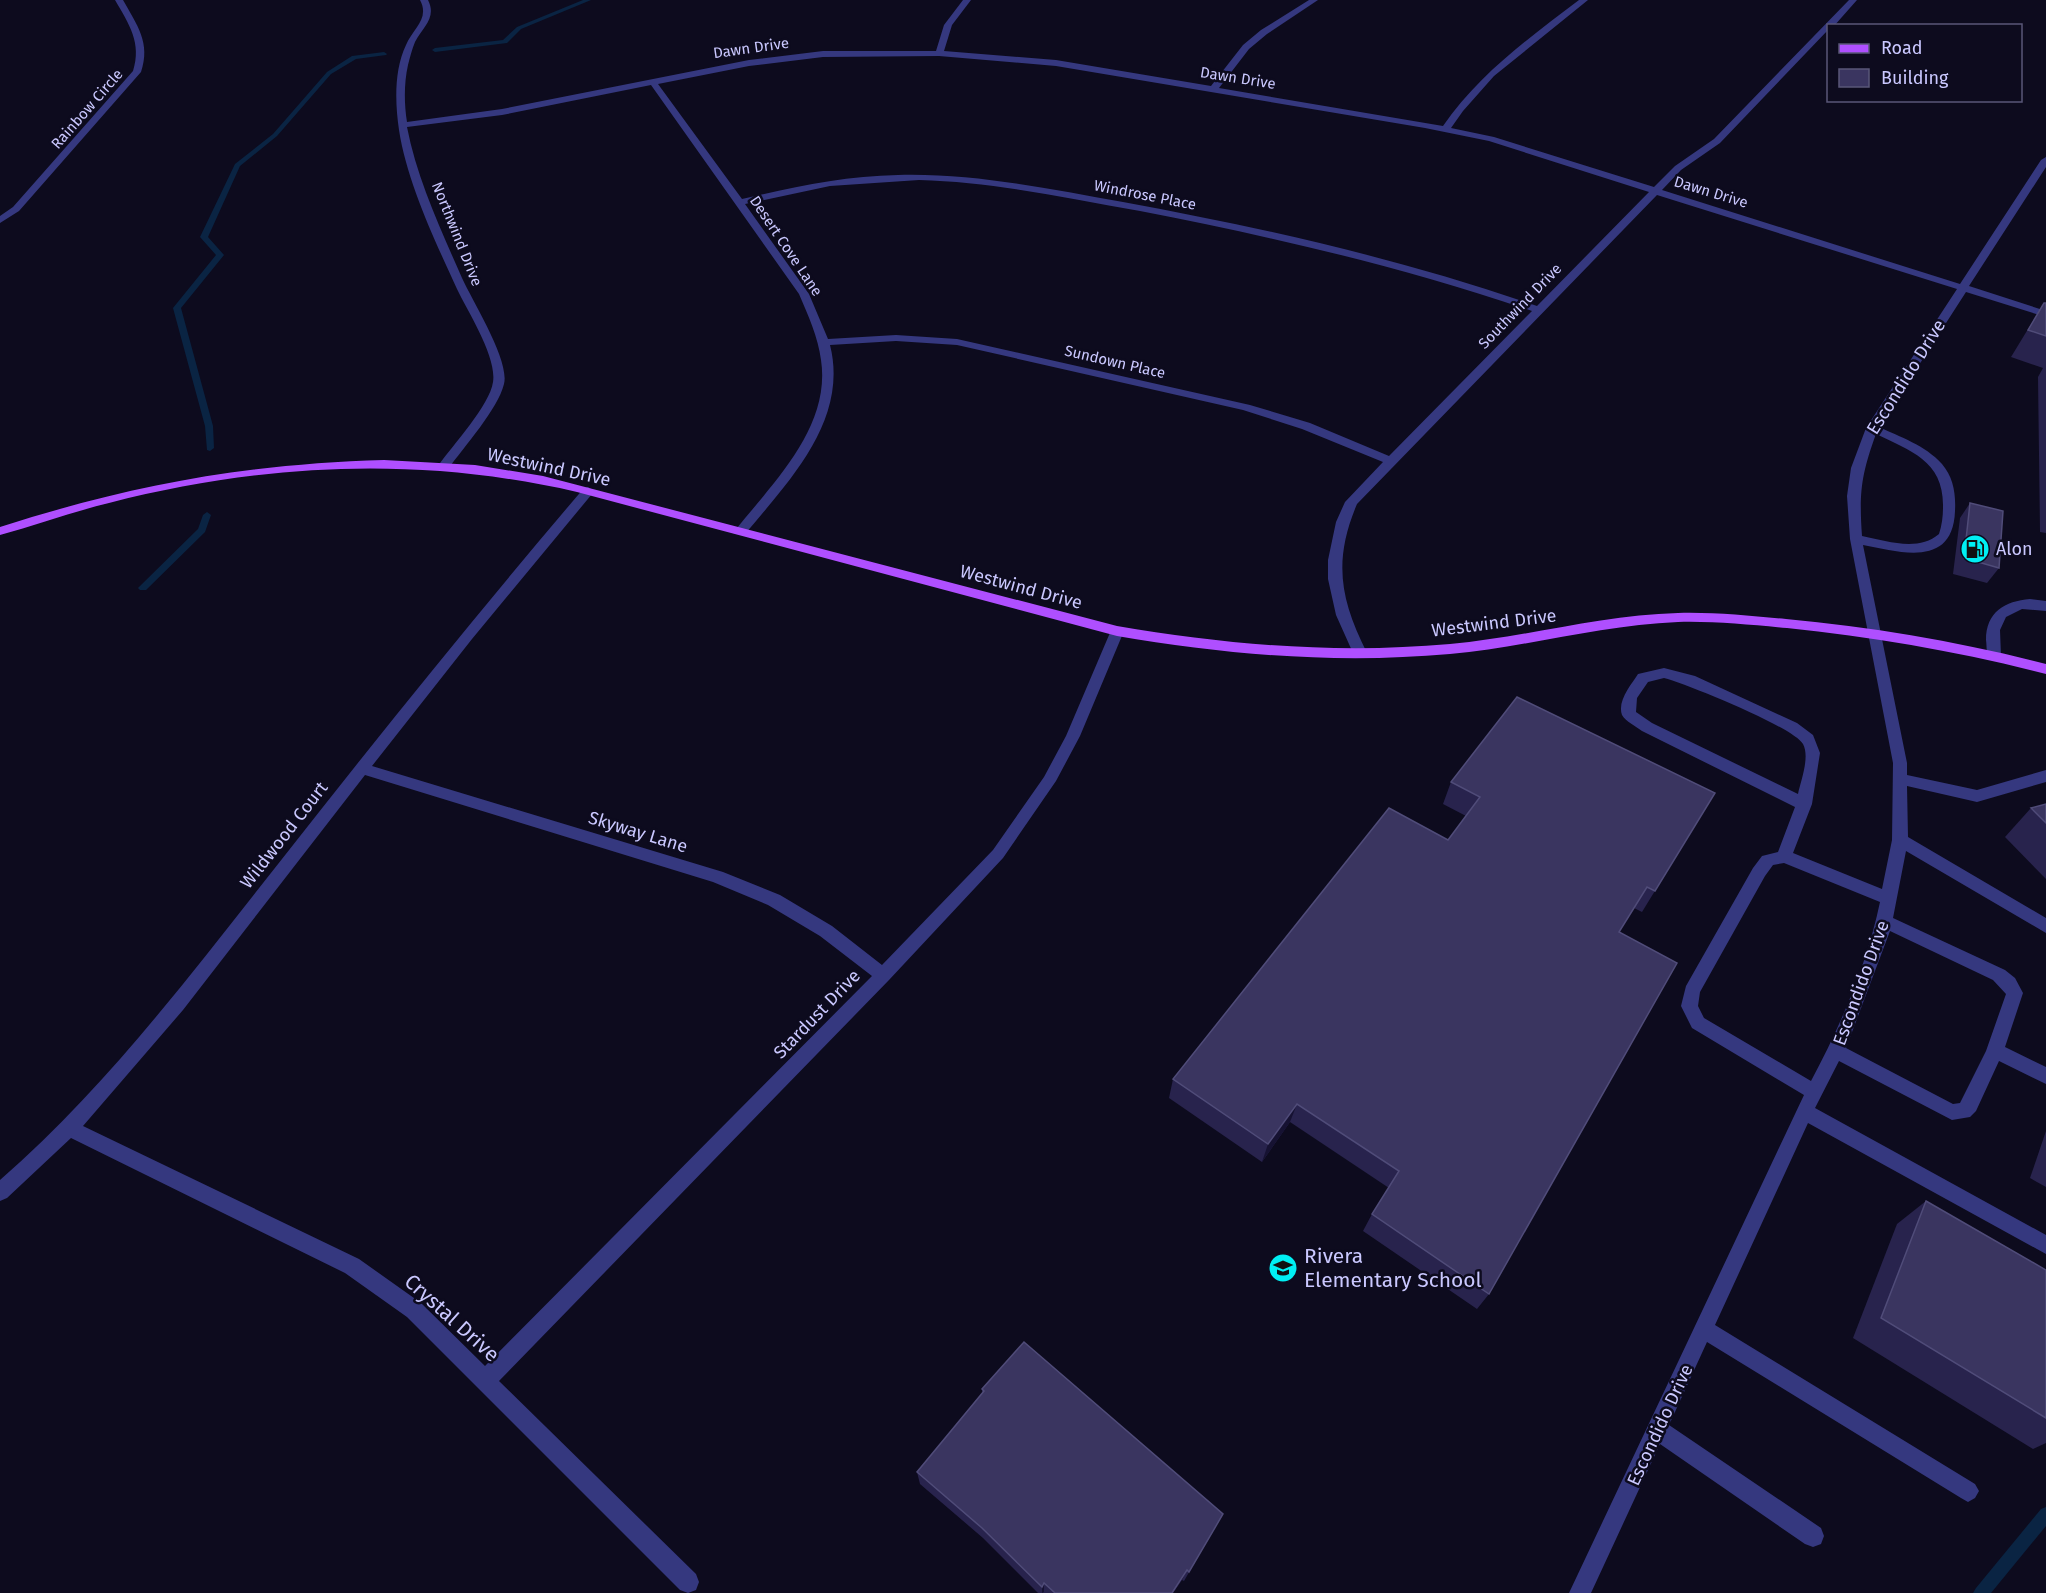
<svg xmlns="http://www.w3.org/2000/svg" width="2046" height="1593" viewBox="0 0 2046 1593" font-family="'Fira Sans',sans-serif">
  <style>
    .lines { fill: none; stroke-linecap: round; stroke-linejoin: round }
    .stream { fill: #0a2443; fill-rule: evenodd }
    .minor { fill: #35387f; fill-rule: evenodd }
    .major { fill: #af4fff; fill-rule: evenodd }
    .wall { fill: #28234d }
    .shaded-wall { fill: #161232 }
    .building { fill: #3a3560; stroke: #504c79; stroke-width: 1.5 }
    .labels { text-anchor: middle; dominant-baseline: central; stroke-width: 5; stroke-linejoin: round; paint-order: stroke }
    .far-street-label { font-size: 15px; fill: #cac8ff; stroke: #0d0b1e }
    .street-label { font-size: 18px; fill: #cac8ff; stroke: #0d0b1e }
    .poi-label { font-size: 18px; fill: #cac8ff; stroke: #0d0b1e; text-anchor: start }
    .near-poi-label { font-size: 21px; fill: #cac8ff; stroke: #0d0b1e; text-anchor: start }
    .near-street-label { font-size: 21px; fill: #cac8ff; stroke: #0d0b1e }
  </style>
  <rect width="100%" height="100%" fill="#0d0b1e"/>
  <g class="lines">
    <g class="stream">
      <path d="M583,0h8l-70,29 -14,14 -72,9 -3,-2 3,-2 68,-8 14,-13z"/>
      <path d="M384,52l3,2 -1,1 -30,4 -25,15 -54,62 -37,30 -32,71 16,18 -43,53 32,118 1,22 -4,3 -3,-1 -2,-24 -32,-118 43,-53 -16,-18 35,-73 38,-30 54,-62 25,-16z"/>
      <path d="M207,512l4,3 -6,17 -59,58h-6l-2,-2 2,-2 58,-57 5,-14z"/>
      <path d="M2046,1507v19l-55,67h-18l3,-5 65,-79z"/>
    </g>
    <g class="minor">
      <path d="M115,0h8c14,25 28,43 18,72l-122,139 -19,12v-7l13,-9 120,-136c9,-28 -4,-47 -18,-71z"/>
      <path d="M420,0h8c9,18 -5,27 -13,42 -3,7 -5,15 -7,23 -4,18 -4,38 -1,57l95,-13 247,-49 74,-9h113l8,-26 19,-25h8l-19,25 -8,26 112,9 155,26 32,-41 18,-15 48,-30h9l-51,34 -18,15 -30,39 224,38c36,-52 86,-88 136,-126h9l-94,76 -31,35 -12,17 43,9 160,50 21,-21 39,-27 135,-139h8l-23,26h-6v4l-108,113 -39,27 -19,20 298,94 81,-124 5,-3v10l-77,119 77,25v6l-80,-25 -87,135c21,10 46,18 63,37 11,13 14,29 13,47 -2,56 -52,42 -92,34l44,218v12l70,15 69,-20v12l-69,20 -70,-16 1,51 138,81v15l-140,-82 -13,67 112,52 10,8 8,15 -18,54 41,20v17l-47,-23 -23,50 -6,6 -18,3 -113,-59 -24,47 231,127v19l-238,-131 -93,202 260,159 4,7 -4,7 -7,4 -7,-4 -254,-156 -38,83 152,103 3,8 -3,8 -8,3 -8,-3 -145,-100 -69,149h-22l235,-498 -112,-67 -11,-22 5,-20 67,-118 9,-12 16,-4 17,-45 -153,-76c-5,-4 -17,-10 -20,-16 -5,-14 9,-30 16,-41l26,-6 31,8 102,47 16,12 7,18 -8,51 -19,49 89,36 10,-49 1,-77 -43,-224 -3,-43 4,-28 15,-40 91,-139 -300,-94 -300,309c-24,57 -17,95 10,149l-7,5 -7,-5 -17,-38 -8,-36v-19l8,-38 9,-20 38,-40 -81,-33 -59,-19 -286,-65 -61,-4 -66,4c19,75 -41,136 -85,189h-8l-2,-3 2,-3c38,-47 94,-102 84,-168 -3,-23 -13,-45 -22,-66l-148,-209 -149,30 -95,12c10,52 34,103 55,151 11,24 48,83 42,106 -6,25 -40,63 -56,85h-8l-2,-3c14,-20 52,-61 55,-84 4,-25 -25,-70 -36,-93 -22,-48 -50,-107 -58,-159 -4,-27 -5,-60 7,-85 7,-17 24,-26 14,-45zM939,56l117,10 369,62 64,13 160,51 -112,114c-135,-47 -273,-78 -414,-104 -75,-13 -148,-29 -225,-27 -54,1 -104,12 -156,24l-84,-115 91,-18 74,-9zM919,180c75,2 147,18 221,31 133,26 264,56 392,100l-143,145 -79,-33 -60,-18 -293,-66 -61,-4 -68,4 -19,-45 -64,-90 85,-18zM1876,434c35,17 68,27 67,73 0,9 -1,18 -4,27 -21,18 -52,7 -77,2 -3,-43 -1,-61 14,-102zM1664,678c23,6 129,49 139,66 7,13 -2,36 -5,50l-146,-71 -16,-11 1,-14 11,-16zM1784,863l96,39c-13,62 -39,123 -69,179l-107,-63 -6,-12 2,-14 65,-116 8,-11zM1890,931l103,49 13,14 -20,57 -26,52 -7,1 -107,-56z"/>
      <path d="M588,487l6,4 -2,3 -120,145 -100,127 351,106 57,23 52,31 50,39 111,-115 51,-73 22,-41 46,-108h10l2,3 -44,105 -24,45 -53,77 -114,122 -390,401 197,193 3,8 -3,8 -8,3 -8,-3 -273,-273 -62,-44 -274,-135 -64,60 -7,3v-21c108,-94 193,-209 282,-321 98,-125 198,-249 302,-371zM365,775l348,107 55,23 52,31 52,40 -387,390 -64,-63 -62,-44 -276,-133 100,-116z"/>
      <path d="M2030,599l16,2v10l-24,-2 -16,8 -6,13 1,26 -7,5 -5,-2c-3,-5 -2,-12 -3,-19 0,-28 19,-39 44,-41z"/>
    </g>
    <path class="major" d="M384,460l91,5 68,11 574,150c110,19 221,28 333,18 77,-7 151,-29 228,-31 36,-1 73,3 108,6 88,8 175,23 260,45v10c-85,-22 -172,-37 -259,-46 -36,-3 -73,-7 -109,-6 -77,3 -151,25 -228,32 -112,10 -223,1 -333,-18l-540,-144c-156,-36 -313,-29 -468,11 -37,9 -72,22 -109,32v-8c131,-42 246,-63 384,-67z"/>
  </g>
  <g class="wall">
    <path d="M2044,303h2v230l-6,-1 -2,-155 5,-9 -32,-11z"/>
    <path d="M1970,503l29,65 -12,15 -34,-9 7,-56z"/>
    <path d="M1451,782l264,11 -73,119 -8,-4 -15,24 -130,362 -12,15 -114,-78 9,-17 17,-26 -99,-66 -28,40 -93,-64 4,-19 275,-239 18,-24 -23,-12z"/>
    <path d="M2046,804v75l-41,-42 26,-29z"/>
    <path d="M2046,1131v56l-16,-9z"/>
    <path d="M1926,1201l120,69v173l-13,6 -180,-111 44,-114z"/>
    <path d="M982,1389l241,125 -39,67 -2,-1 -9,13h-135l-55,-55 -63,-54 -3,-12 65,-79z"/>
  </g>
  <g class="shaded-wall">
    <path d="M1297,1104l-7,18 -28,40 6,-18z"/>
    <path d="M1187,1570l-5,10 -9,13h-1z"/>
    <path d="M1044,1583v9l-2,1v-6z"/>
  </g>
  <g class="building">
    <path d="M2044,303h2v33l-18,-6z"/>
    <path d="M1970,503l33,8 -4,57 -35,-10z"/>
    <path d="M1517,697l198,96 -60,98 -8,-4 -28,45 58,31 -188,331 -117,-80 27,-43 -102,-67 -29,40 -95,-65 216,-271 59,32 32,-43 -29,-15z"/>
    <path d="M2046,804v19l-15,-15z"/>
    <path d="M1926,1201l120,69v148l-165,-100z"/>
    <path d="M1024,1342l199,172 -34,58 -2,-2 -15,23h-117l-11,-10 -2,4 -60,-59 -65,-56 67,-81 -2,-2z"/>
  </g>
  <defs>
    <g id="fuel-disc" transform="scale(1.5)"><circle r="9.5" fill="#00eff3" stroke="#0d0b1e"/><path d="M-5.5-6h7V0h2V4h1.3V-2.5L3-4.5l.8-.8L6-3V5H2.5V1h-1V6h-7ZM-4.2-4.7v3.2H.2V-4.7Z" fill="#111"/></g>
    <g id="school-disc" transform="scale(1.5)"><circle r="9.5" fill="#00eff3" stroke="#0d0b1e"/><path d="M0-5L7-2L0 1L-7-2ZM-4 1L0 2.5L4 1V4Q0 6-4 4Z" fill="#111"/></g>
  </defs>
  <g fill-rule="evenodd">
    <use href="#fuel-disc" x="1975" y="549"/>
    <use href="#school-disc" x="1283" y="1268"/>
  </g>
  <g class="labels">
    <g class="far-street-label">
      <text transform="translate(751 48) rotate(-8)">Dawn Drive</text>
      <text transform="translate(1238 78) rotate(9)">Dawn Drive</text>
      <text transform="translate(87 109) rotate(-49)">Rainbow Circle</text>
      <text transform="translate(1711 192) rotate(17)">Dawn Drive</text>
      <text transform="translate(1145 195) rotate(11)">Windrose Place</text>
      <text transform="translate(457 234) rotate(68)">Northwind Drive</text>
      <text transform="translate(786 246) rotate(56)">Desert Cove Lane</text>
      <text transform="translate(1520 306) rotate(-46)">Southwind Drive</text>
      <text transform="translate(1115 362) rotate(13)">Sundown Place</text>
    </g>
    <g class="street-label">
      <text transform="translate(1906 377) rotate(-58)">Escondido Drive</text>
      <text transform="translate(549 467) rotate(12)">Westwind Drive</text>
      <text transform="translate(1021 587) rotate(15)">Westwind Drive</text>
      <text transform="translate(1494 623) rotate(-7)">Westwind Drive</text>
      <text transform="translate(638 832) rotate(17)">Skyway Lane</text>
      <text transform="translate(284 835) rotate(-52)">Wildwood Court</text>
      <text transform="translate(1861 983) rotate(-70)">Escondido Drive</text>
      <text transform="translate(817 1014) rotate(-46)">Stardust Drive</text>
      <text transform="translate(1660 1425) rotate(-65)">Escondido Drive</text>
    </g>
    <g class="poi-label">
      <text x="1996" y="549">Alon</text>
    </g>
    <g class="near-poi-label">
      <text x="1304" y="1256">Rivera<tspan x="1304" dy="24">Elementary School</tspan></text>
    </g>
    <g class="near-street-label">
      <text transform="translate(452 1318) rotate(42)">Crystal Drive</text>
    </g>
  </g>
  <rect x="1827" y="24" width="195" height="78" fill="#0d0b1e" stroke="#595778" stroke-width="1.5"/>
  <rect x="1839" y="44" width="30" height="9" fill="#af4fff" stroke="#595778" stroke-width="1.5"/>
  <text x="1881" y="54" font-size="18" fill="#cac8ff">Road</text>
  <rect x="1839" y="69" width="30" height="18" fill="#3a3560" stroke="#595778" stroke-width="1.5"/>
  <text x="1881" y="84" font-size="18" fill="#cac8ff">Building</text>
</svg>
